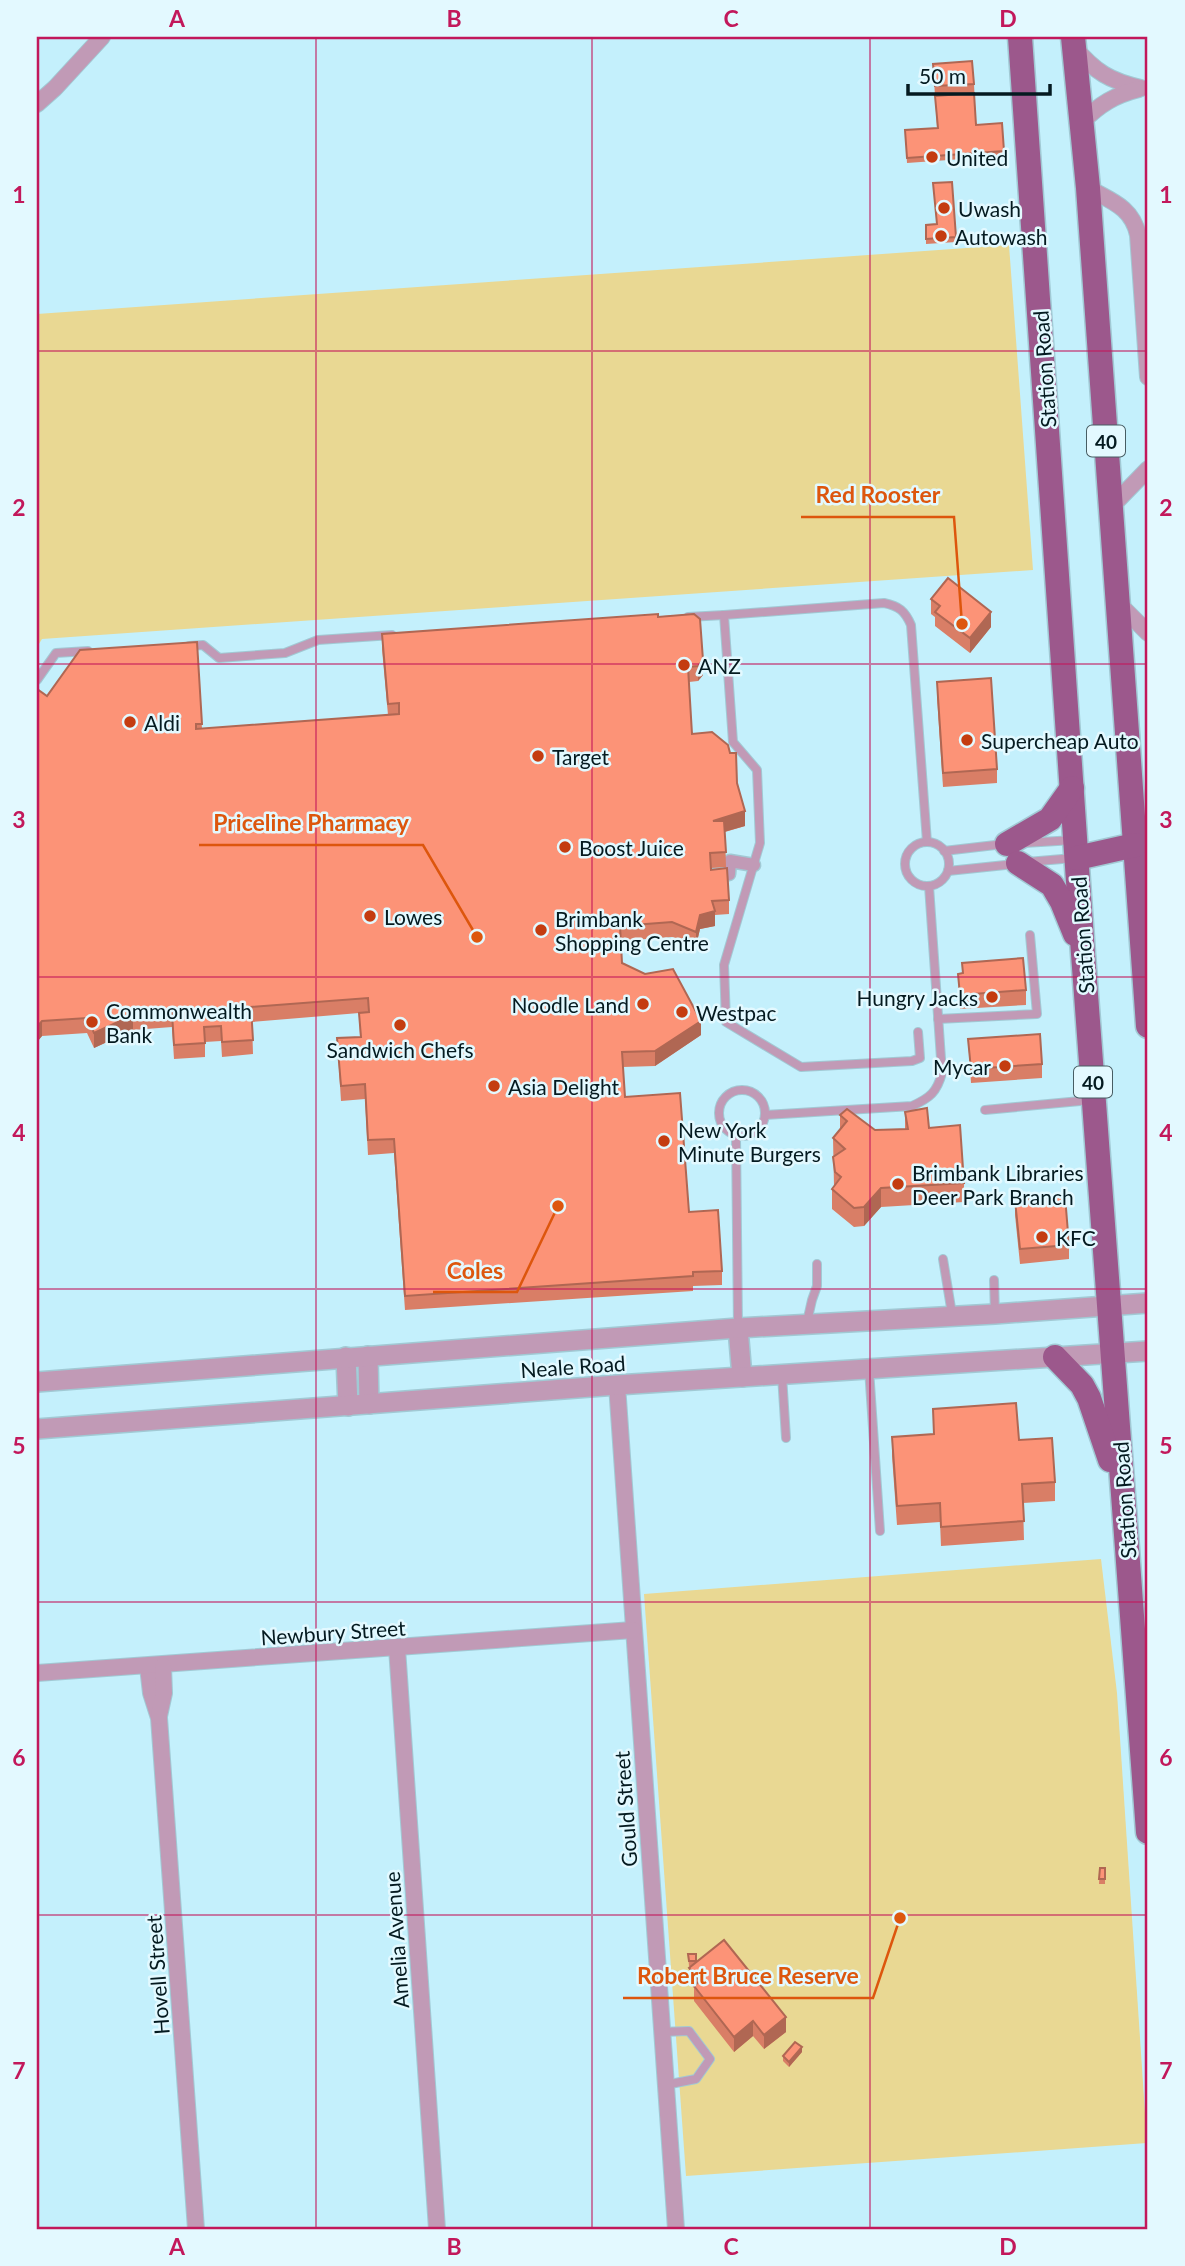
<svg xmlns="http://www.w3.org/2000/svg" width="1185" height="2266" viewBox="0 0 1185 2266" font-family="Lato,sans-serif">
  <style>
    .green { fill: #e9d893 }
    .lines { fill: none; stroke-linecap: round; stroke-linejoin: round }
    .service-casing { stroke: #a1c9d4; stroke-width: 10 }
    .pedestrian-casing { stroke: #a1c9d4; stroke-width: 15 }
    .minor-casing { stroke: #a1c9d4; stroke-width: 18 }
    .tertiary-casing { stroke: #a1c9d4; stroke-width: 22 }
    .primary-casing { stroke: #a1c9d4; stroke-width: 27 }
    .service { stroke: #c19ab6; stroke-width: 8 }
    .pedestrian { stroke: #c19ab6; stroke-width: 12 }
    .minor { stroke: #c19ab6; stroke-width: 16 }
    .tertiary { stroke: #c19ab6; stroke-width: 19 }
    .primary { stroke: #9c588c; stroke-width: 24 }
    .wall { fill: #d97e66 }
    .shaded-wall { fill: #b06753 }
    .building { fill: #fc9377; stroke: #b06753; stroke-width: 2 }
    .grid { fill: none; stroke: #c2185b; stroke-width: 2; stroke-opacity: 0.55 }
    .poi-dot { fill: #c43c10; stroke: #e3f9ff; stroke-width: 2.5 }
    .labels { text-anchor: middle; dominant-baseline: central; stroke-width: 5; stroke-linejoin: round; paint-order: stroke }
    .shield { fill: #e3f9ff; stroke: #475d63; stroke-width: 2 }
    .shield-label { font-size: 19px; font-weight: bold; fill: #041a20 }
    .poi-label { font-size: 21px; fill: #041a20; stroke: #e3f9ff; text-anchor: start }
    .street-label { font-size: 21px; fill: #041a20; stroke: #e3f9ff }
    .leader { fill: none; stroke: #dd560d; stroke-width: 2.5 }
    .callout-dot { fill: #dd560d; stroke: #e3f9ff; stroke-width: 2.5 }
    .callout-label { font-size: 23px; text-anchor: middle; font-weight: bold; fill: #dd560d; stroke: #e3f9ff; stroke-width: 5; stroke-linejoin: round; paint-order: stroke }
    .neatline { fill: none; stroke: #c2185b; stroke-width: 2.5 }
    .grid-label { font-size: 23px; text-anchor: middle; font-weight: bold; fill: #c2185b }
  </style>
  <rect width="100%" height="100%" fill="#c4f0fc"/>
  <g class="green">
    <path d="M1009,245l24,325 -991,69 -5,8v-333z"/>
    <path d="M1101,1559l16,134 30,450 -461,33 -42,-582z"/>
  </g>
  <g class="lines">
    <g class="service-casing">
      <g id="service">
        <path d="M688,617l36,-2"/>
        <path d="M189,646l14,-1 16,13 66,-5 33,-13 74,-5"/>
        <path d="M37,680l19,-27 32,-2"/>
        <circle cx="927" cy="864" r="22"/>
        <path d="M1024,843l50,-3"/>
        <path d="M944,851l60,-7"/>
        <path d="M1027,862l47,-4"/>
        <path d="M948,871l67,-7"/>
        <path d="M938,1019l99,-5 -7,-79"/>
        <path d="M918,1032l2,26 -8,3 -111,6 -75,-45 -2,-57 36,-122 -3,-73 -24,-28 -9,-127 160,-12c15,3 21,8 27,22l16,217"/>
        <circle cx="742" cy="1113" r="23"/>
        <path d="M985,1110l106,-10"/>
        <path d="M765,1115l147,-9c18,-8 25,-14 30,-33l-13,-187"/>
        <path d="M736,1136l2,192"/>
        <path d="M943,1259l9,55"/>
        <path d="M994,1280l1,34"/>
        <path d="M807,1322l5,-22 5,-14v-22"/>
        <path d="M869,1369l11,162"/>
        <path d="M782,1375l4,63"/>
        <path d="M661,2032l28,-1 21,28 -14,20 -31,6"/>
      </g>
    </g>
    <g class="pedestrian-casing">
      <path id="pedestrian" d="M713,875l16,-1 1,-13 24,4"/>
    </g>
    <g class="minor-casing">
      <g id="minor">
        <path d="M1074,47c21,25 36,34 67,41"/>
        <path d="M37,104l18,-16 47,-51"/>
        <path d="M1082,122c18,-18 33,-27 57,-33"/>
        <path d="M1088,188c23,13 44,19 50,47l10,142"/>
        <path d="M1111,507l37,-38"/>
        <path d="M1118,603l30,30"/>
        <path d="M617,1385l59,844"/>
        <path d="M397,1648l40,581"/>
        <path d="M148,1667l3,26 8,25 37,511"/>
        <path d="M37,1673l596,-43"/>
        <path d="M159,1716l5,-23 -1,-27"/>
      </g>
    </g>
    <g class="tertiary-casing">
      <g id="tertiary">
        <path d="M738,1328l4,49"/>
        <path d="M368,1356l1,48"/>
        <path d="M346,1357l2,49"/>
        <path d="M37,1382l701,-54 257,-14 153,-11"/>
        <path d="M37,1429l580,-44 531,-34"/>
      </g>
    </g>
    <g class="primary-casing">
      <g id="primary">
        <path d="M1020,37l63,917 65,878"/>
        <path d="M1073,37l15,151 60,838"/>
        <path d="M1007,844l43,-25 22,-31"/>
        <path d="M1077,858l58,-13"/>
        <path d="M1018,863l34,22 10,17 13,32"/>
        <path d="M1055,1357l27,28 7,13 21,62"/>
      </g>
    </g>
    <use href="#service" class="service"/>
    <use href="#pedestrian" class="pedestrian"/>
    <use href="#minor" class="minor"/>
    <use href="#tertiary" class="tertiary"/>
    <use href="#primary" class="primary"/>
  </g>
  <g class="wall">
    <path d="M933,64l41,20 2,41 26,-2 2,33 -97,7 -2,-33 32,-2z"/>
    <path d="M926,225l30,12v5l-30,2z"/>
    <path d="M931,599l60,28 -21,26 -35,-27v-9l-4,-3z"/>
    <path d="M694,614l9,61 -5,6 -9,1 3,52 38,19 7,30 8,43 -20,6 1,35 -15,1 18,32v14l-14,1v11l-15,3 -4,17 -24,-9 -51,4 1,22 79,72 -46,31 -32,1 2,30 97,174v14l-29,1v5l-288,19 -11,-157 -26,2 -3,-56 -24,2 -4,-63 23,-1 -1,-24 -107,9 1,32 -31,3 -1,-16 -16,1v15l-31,2 -2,-32 -39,3 -39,18 -7,-15 -45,3 -5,6v-353l10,7 150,-54 5,87 186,-14 -6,-66v-15z"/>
    <path d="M937,682l60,87v14l-54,4 -6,-90z"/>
    <path d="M962,963l64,27v15l-66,4 -2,-35 4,-1z"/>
    <path d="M968,1039l74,25v14l-71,5z"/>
    <path d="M905,1112l24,16 35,55v19l-83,5 -17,19 -10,1 -22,-18v-20l2,-3 -1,-48 7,-8v-15l35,15 30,-1z"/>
    <path d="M1015,1200l54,45v14l-49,5 -5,-49z"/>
    <path d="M933,1409l86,31 36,42v19l-32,2 1,37 -83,6 -1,-24 -43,3 -5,-69v-19l41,-3z"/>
    <path d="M1100,1868h5v16h-6z"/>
    <path d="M688,1954h8v8l90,70 -22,17 -11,-13 -19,16 -40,-51v-13l-5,-6v-14l2,-2h-2z"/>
    <path d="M802,2052l-13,15 -6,-6v-5z"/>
  </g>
  <g class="shaded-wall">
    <path d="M991,612v15l-21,26v-15z"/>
    <path d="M703,660v15l-5,6v-15z"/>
    <path d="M745,811v15l-32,9v-14z"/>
    <path d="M715,911v15l-15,3 -4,17v-14l4,-17z"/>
    <path d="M133,1015v15l-39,18v-15z"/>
    <path d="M42,1021v15l-5,6v-14z"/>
    <path d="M701,1021v14l-46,31v-15z"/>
    <path d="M881,1188v19l-17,19v-19z"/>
    <path d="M786,2017v15l-22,17v-14z"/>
    <path d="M753,2021v15l-19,16v-15z"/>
    <path d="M802,2047v5l-13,15v-5z"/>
  </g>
  <g class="building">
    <path d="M972,61l2,23 -39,2 -2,-22z"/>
    <path d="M974,93l2,32 26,-2 2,28 -97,7 -2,-28 33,-2 -3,-32z"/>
    <path d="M952,182l4,55 -30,2v-14l11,-1 -4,-41z"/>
    <path d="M948,578l43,34 -21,26 -35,-26 5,-6 -9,-7z"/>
    <path d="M658,614v3l36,-3 6,5 3,41 -5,6 -10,1 4,67 20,-2 16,13 2,8h6l1,30 8,28 -32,10h11l2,31 -16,1 1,17 16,-2 2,32 -17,1 3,10 -15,4 -4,17 -24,-10 -52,4 2,37 23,11 28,-5 28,52 -46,30 -33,1 3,45 55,-4 9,119 29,-2 4,61 -29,1v4l-288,20 -11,-157 -26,1 -3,-56 -24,2 -4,-48 24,-1 -2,-24 10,-1 -1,-14 -117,9 2,33 -31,2 -1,-16 -17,1 1,16 -31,2 -2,-32 -39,2 -39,18 -7,-15 -45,3 -5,6v-338l10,7 33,-46 117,-8 5,82h-6v5l203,-15v-11l-11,1 -6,-70z"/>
    <path d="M991,678l6,91 -54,4 -6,-91z"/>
    <path d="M1023,958l3,32 -66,5 -2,-21 5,-1 -1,-10z"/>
    <path d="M1040,1034l2,30 -71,5 -3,-30z"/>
    <path d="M927,1108l2,20 31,-3 4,58 -83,5 -17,19 -10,1 -22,-19 9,-12 -6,-5 -2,-15 12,-8 -12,-11 14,-17 -7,-6 7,-6 28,21 33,-1 -3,-17z"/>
    <path d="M1065,1196l4,49 -49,4 -5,-49z"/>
    <path d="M1016,1403l3,37 33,-2 3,44 -33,2 2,37 -83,6 -1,-24 -43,3 -5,-69 42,-3 -1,-25z"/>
    <path d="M1100,1868h5v11h-6z"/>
    <path d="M724,1940l62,77 -22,18 -11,-14 -19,16 -40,-51 6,-5 -11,-13z"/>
    <path d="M688,1954h8v7h-7z"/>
    <path d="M795,2042l7,5 -13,15 -6,-6z"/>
  </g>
  <path class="grid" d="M316,37v2192M592,37v2192M870,37v2192M37,351h1111M37,664h1111M37,977h1111M37,1289h1111M37,1602h1111M37,1915h1111"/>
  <g class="poi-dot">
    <circle cx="932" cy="157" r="7"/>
    <circle cx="944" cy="208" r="7"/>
    <circle cx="941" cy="236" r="7"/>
    <circle cx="684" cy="665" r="7"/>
    <circle cx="130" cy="722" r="7"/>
    <circle cx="967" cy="740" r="7"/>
    <circle cx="538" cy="756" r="7"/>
    <circle cx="565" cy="847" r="7"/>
    <circle cx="370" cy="916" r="7"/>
    <circle cx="541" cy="930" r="7"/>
    <circle cx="992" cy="997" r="7"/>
    <circle cx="643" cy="1004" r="7"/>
    <circle cx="682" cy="1012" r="7"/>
    <circle cx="92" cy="1022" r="7"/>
    <circle cx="400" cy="1025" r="7"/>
    <circle cx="1005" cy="1066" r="7"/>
    <circle cx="494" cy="1086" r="7"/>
    <circle cx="664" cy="1141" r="7"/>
    <circle cx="898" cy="1184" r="7"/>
    <circle cx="1042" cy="1237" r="7"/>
  </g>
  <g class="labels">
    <g class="shield">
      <rect x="1087" y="425.5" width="38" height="31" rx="5"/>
      <rect x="1074" y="1066.5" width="38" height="31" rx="5"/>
    </g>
    <g class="shield-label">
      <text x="1106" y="441">40</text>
      <text x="1093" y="1082">40</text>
    </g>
    <g class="poi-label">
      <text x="946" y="157">United</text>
      <text x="958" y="208">Uwash</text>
      <text x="955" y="236">Autowash</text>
      <text x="698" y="665">ANZ</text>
      <text x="144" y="722">Aldi</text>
      <text x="981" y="740">Supercheap Auto</text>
      <text x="552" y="756">Target</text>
      <text x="579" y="847">Boost Juice</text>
      <text x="384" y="916">Lowes</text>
      <text x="555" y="918">Brimbank<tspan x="555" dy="24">Shopping Centre</tspan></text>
      <text x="978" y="997" text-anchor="end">Hungry Jacks</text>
      <text x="629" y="1004" text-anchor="end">Noodle Land</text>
      <text x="106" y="1010">Commonwealth<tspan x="106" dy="24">Bank</tspan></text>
      <text x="696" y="1012">Westpac</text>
      <text x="400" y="1049" text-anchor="middle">Sandwich Chefs</text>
      <text x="991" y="1066" text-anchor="end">Mycar</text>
      <text x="508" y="1086">Asia Delight</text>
      <text x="678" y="1129">New York<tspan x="678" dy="24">Minute Burgers</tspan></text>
      <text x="912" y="1172">Brimbank Libraries<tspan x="912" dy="24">Deer Park Branch</tspan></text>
      <text x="1056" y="1237">KFC</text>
    </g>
    <g class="street-label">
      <text transform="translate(1044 369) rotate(-94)">Station Road</text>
      <text transform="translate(1082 935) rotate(-94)">Station Road</text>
      <text transform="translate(573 1366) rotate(-4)">Neale Road</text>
      <text transform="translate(1124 1500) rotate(-94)">Station Road</text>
      <text transform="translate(333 1632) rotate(-4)">Newbury Street</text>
      <text transform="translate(625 1809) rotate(-94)">Gould Street</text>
      <text transform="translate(396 1940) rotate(-94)">Amelia Avenue</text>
      <text transform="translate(157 1975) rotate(-94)">Hovell Street</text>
    </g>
  </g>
  <path class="leader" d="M962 624L954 517H801M477 937L423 845H199M558 1206L517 1292H433M900 1918L873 1998H623"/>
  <g class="callout-dot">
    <circle cx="962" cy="624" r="7"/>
    <circle cx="477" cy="937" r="7"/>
    <circle cx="558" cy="1206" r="7"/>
    <circle cx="900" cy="1918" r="7"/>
  </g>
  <g class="callout-label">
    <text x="878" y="503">Red Rooster</text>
    <text x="311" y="831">Priceline Pharmacy</text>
    <text x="475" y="1279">Coles</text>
    <text x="748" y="1984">Robert Bruce Reserve</text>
  </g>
  <rect width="1185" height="2266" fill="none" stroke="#e3f9ff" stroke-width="77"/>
  <path d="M908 84v10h142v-10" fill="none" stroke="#041a20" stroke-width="3.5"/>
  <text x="919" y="84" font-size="21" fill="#041a20" stroke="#e3f9ff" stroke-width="5" paint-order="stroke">50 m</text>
  <rect x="38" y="38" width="1108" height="2190" class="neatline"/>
  <g class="grid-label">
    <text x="177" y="27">A</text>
    <text x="454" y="27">B</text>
    <text x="731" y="27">C</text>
    <text x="1008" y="27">D</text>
    <text x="19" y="203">1</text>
    <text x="1166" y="203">1</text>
    <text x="19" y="516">2</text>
    <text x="1166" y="516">2</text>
    <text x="19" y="828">3</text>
    <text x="1166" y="828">3</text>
    <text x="19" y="1141">4</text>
    <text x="1166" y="1141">4</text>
    <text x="19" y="1454">5</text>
    <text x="1166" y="1454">5</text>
    <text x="19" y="1766">6</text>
    <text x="1166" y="1766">6</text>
    <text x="19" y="2079">7</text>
    <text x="1166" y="2079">7</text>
    <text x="177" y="2255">A</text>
    <text x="454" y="2255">B</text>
    <text x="731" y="2255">C</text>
    <text x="1008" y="2255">D</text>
  </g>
</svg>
